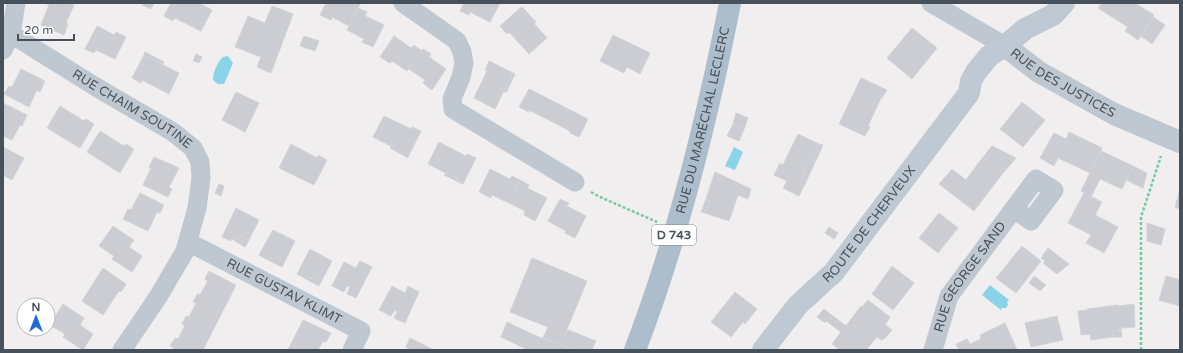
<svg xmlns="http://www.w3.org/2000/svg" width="1183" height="353" viewBox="0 0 1183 353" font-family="'Varela Round',sans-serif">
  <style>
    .water { fill: #8bd3e9 }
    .building { fill: #cbcdd3; stroke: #d2d4d9 }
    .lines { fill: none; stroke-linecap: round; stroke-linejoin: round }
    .path { stroke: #76caa3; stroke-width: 2.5; stroke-dasharray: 3 2; stroke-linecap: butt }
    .minor { stroke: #bfc8d0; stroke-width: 19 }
    .tertiary { stroke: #bfc8d0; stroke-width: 22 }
    .secondary { stroke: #bfc9d4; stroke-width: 22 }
    .primary { stroke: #aebdcc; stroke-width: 22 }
    .labels { text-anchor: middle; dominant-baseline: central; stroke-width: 4; stroke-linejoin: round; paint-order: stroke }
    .shield { fill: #fff; stroke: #7e858c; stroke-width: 1 }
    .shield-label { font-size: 12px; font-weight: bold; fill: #47515b }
    .street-label { font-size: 13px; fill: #47515b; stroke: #fff }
  </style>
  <rect width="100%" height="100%" fill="#f0eeee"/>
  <g class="water">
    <path d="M228,56l5,7 -9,21h-6l-5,-4c0,-7 4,-18 10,-23z"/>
    <path d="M734,147l9,5 -8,18 -10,-4z"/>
    <path d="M990,285l19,15 -2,2 1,3 -2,3h-4l-1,2 -19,-15z"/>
  </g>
  <g class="building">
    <path d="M46,3h22l6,2 -8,18 2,1 -4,11 -23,-10 8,-20 -3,-1z"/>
    <path d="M143,3h11l-3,6 -9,-4z"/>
    <path d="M171,3h28l13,7 -11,21 -26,-13 -2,3 -9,-5z"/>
    <path d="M326,3h33l1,1 -11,22 -17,-9 -1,3 -11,-5z"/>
    <path d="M464,3h36l-10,19 -20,-10 -1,3 -9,-4z"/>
    <path d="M1102,3h33l19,12 -16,25 -13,-9 3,-4 -30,-19z"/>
    <path d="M272,6l21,8 -22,59 -14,-6 4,-10 -26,-10 13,-31 17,7z"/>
    <path d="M522,7l14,15 -2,2 -14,-16z"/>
    <path d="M358,8l9,4 -2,4 19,9 -11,22 -11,-5 2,-3 -17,-9z"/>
    <path d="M520,8l27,30 -18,16 -20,-22 -2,2 -7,-8z"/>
    <path d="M1153,17l12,8 -13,19 -11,-8z"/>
    <path d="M97,26l17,9 2,-3 10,5 -11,22 -19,-9 -2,3 -9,-4z"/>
    <path d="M912,28l25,20 -25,31 -25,-21z"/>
    <path d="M613,35l37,18 -10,21 -13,-7 -3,6 -24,-12z"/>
    <path d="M304,36l15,5 -4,10 -15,-5z"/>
    <path d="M394,36l17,12 3,-3 8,6 -15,20 -15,-10 -2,2 -10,-6z"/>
    <path d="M423,49l8,5 -2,3 17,12 -14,21 -9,-7 2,-3 -16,-11z"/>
    <path d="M145,52l19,10 -1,2 -19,-9z"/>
    <path d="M196,54l6,3 -3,6 -6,-2z"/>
    <path d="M144,55l35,18 -10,21 -27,-14 -1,3 -9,-5z"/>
    <path d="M489,61l24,12 -18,36 -21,-11 13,-27 -2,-1z"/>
    <path d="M21,69l24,12 -5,11 -3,-2 -8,17 -25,-13 5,-8 3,1z"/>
    <path d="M513,73l2,1 -9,19 -2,-2z"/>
    <path d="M861,78l26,12 -5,8h-1l-13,28 2,1 -5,9 -26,-12z"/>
    <path d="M529,89l59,30 -9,18 -9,-4v-2l-37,-19 -4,-2v2l-10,-5z"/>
    <path d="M236,92l23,11 -14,29 -23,-12z"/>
    <path d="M1022,102l23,18 -22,27 -23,-18z"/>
    <path d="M3,103l24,12 -5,11 -2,-1 -8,15 -9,-4z"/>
    <path d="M60,106l24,15 2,-2 8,5 -14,24 -33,-20z"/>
    <path d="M736,113l12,5 -4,11 -11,-5z"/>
    <path d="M384,116l27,13 1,-2 9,4 -12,24 -36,-18z"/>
    <path d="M733,124l11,5 -5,12 -12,-5z"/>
    <path d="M100,131l24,15 2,-2 8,5 -14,24 -33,-21z"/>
    <path d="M1069,132l33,16 -12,25 -32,-15 -4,8 -14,-8 14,-25 12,6z"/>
    <path d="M798,134l21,10 -9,19 -3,-2 -6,11 4,1 -5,11 4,2 -5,10 -16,-8 4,-7 -13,-6 6,-12 3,2z"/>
    <path d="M439,142l27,14 1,-2 9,4 -12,24 -36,-18z"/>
    <path d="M291,144l26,14 1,-3 9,5 -13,25 -35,-17z"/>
    <path d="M819,144l4,1 -19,41 -4,-2 5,-11 -4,-1 6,-11 3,2z"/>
    <path d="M391,146l18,9 -1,3 -18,-10z"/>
    <path d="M992,146l24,12 -13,15 -20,-16z"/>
    <path d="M3,147l21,11 -12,22 -9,-5z"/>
    <path d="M1101,151l32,15 -11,23 -22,-10 -9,18 -10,-6z"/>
    <path d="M154,157l25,11 -10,19 3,2 -4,8 -25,-12 8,-17 -2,-1z"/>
    <path d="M983,157l20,16 -29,38 -35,-27 13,-15 14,11z"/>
    <path d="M1133,166l14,7 -4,15 -17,-8z"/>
    <path d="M490,169l20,10 2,-3 8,4 -11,23 -17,-8 -1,3 -12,-6z"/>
    <path d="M715,172l36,17 -3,10 -10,-4 -9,26 -24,-8 4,-13 -3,-1z"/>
    <path d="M446,173l18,9 -1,2 -19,-9z"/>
    <path d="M520,180l9,5 -2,3 20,10 -12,23 -11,-6 1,-4 -16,-8z"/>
    <path d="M219,184l5,2 -3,10 -6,-3z"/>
    <path d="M1180,190v19l-5,-2z"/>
    <path d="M140,193l24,12 -4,8 -3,-1 -9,19 -25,-12 5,-10 3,1z"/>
    <path d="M1084,193l18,9 -7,13 23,12 -14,26 -18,-10 5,-8 -23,-12z"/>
    <path d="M560,199l9,4 -2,3 19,10 -11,22 -10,-5 1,-2 -18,-10z"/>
    <path d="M706,199l3,1 -4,13 -4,-1z"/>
    <path d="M236,208l23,12 -10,20 -10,-5 -2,4 -4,-2 -2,4 -9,-4z"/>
    <path d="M939,213l19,15 -20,25 -19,-15z"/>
    <path d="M1147,223l18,6 -4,16 -14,-4z"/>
    <path d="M113,226l21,14 -5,7 13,9 -10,16 -20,-13 2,-3 -15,-10z"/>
    <path d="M829,227l9,6 -4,6 -9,-6z"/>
    <path d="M273,230l22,11 -10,20 -10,-4 -1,2 -4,-1 -2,2 -9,-5z"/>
    <path d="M239,235l10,5 -4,7 -13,-8 1,-2 4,2z"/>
    <path d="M1022,246l19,15 -25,32 -20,-15z"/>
    <path d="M1048,248l21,16 -12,10 -14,-11 2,-2 -4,-3z"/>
    <path d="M310,249l22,12 -10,19 -9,-4 -2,3 -4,-3 -1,3 -9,-5z"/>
    <path d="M275,257l10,4 -3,6 -14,-7 2,-2 4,1z"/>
    <path d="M532,258l55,23 -22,53h1l2,-4 28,11 -4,9h-18l-31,-12 5,-11 -38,-15z"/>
    <path d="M360,261l12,6 -16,31 -9,-4 3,-7 -3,-1 -3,6 -12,-6 12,-24 12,6z"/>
    <path d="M892,266l22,17 -21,27 -21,-16z"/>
    <path d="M103,268l23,16 -5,8 -2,-1 -16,24 -21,-14z"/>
    <path d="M209,271l27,14 -33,65h-31l2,-2 -4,-2 5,-8 3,1 7,-13 -3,-2 4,-8 3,1 7,-14 -3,-1 5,-9 2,2 8,-14 -3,-2z"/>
    <path d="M307,276l4,3 2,-3 9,4 -3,6 -13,-7z"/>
    <path d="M1034,276l12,9 -6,6 -11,-8z"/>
    <path d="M1166,276l14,4v26l-21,-6z"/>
    <path d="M392,286l13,7 3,-7 11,6 -14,31 -11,-5 3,-6 -2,-2 -4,6 -12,-6z"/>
    <path d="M735,292l22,17 -12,15 -2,-2 -12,15 -20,-15z"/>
    <path d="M868,300l22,17 -5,8 -23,-18z"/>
    <path d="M63,304l21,14 -4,7 13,9 -10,16 -20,-13 2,-3 -15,-9z"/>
    <path d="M1134,304l1,23 -14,1v2l-8,1v6l-22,3 -1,-6 -9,1 -3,-24 9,-1v-1l31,-4v1z"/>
    <path d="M861,306l31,24 -8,9 -3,1 -4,-3 -11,13h-26l-8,-6 9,-12 -15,-11 -1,2 -8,-6 7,-8 22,17z"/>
    <path d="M1057,316l6,24 -32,7 -6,-24z"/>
    <path d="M303,320l28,13 -5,9 -3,-1 -5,9h-30z"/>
    <path d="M507,322l27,13 40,15h-46l-27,-13z"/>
    <path d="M1005,323l12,27h-58l-3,-6 11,-5 3,5 11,-5 -1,-4z"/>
    <path d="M1121,330l1,7h-9v-6z"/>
    <path d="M410,338l24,12h-24l-4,-3z"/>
  </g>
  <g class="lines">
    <g class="path">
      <path d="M591,192l7,4 59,26"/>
      <path d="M1141,350v-133l20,-61"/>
    </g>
    <g class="minor">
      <path d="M403,3l54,38 5,11 2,11 -3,14 -9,22 1,10 122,73"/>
      <path d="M931,3l74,43"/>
      <path id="s1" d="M3,29l93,58 77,45 20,16 7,14 1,16 -4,30 -12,43 -27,46 -36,53"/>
      <path d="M3,50l8,-16 5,-31"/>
      <path id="s2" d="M188,242l173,89 -9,19"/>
      <path id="s3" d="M933,350l16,-54 87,-117 18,11 -23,31 -17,-12"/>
    </g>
    <path class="tertiary" id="s4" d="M1005,46l34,26 75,42 66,28"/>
    <path class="secondary" id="s5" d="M763,350l35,-45 36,-33 135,-179 2,-12 5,-9 13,-16 16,-10 20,-17 28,-14 11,-12"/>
    <path class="primary" id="s6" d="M635,350c43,-112 72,-229 95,-347"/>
  </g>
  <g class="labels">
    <rect class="shield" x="652" y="225" width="44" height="20" rx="3"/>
    <g class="shield-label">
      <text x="674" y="235">D 743</text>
    </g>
    <g class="street-label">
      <text stroke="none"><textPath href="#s4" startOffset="69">RUE DES JUSTICES</textPath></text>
      <text stroke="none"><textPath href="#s1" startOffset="152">RUE CHAIM SOUTINE</textPath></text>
      <text stroke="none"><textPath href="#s6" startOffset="240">RUE DU MARÉCHAL LECLERC</textPath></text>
      <text stroke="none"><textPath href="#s5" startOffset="165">ROUTE DE CHERVEUX</textPath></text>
      <text stroke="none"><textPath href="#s3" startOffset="83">RUE GEORGE SAND</textPath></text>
      <text stroke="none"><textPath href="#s2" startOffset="108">RUE GUSTAV KLIMT</textPath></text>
    </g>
  </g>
  <rect width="1183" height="353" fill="none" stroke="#47515b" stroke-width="8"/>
  <g transform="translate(36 317)"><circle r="19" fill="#ffffff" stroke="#b5b9bd"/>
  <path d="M0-3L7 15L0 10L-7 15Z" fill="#1e6cda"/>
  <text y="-6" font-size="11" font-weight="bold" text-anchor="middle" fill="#47515b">N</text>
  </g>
  <path d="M18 34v6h56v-6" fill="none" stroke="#47515b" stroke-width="2"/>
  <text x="24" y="34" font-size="12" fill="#47515b" stroke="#ffffff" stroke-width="3" paint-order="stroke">20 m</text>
</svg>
